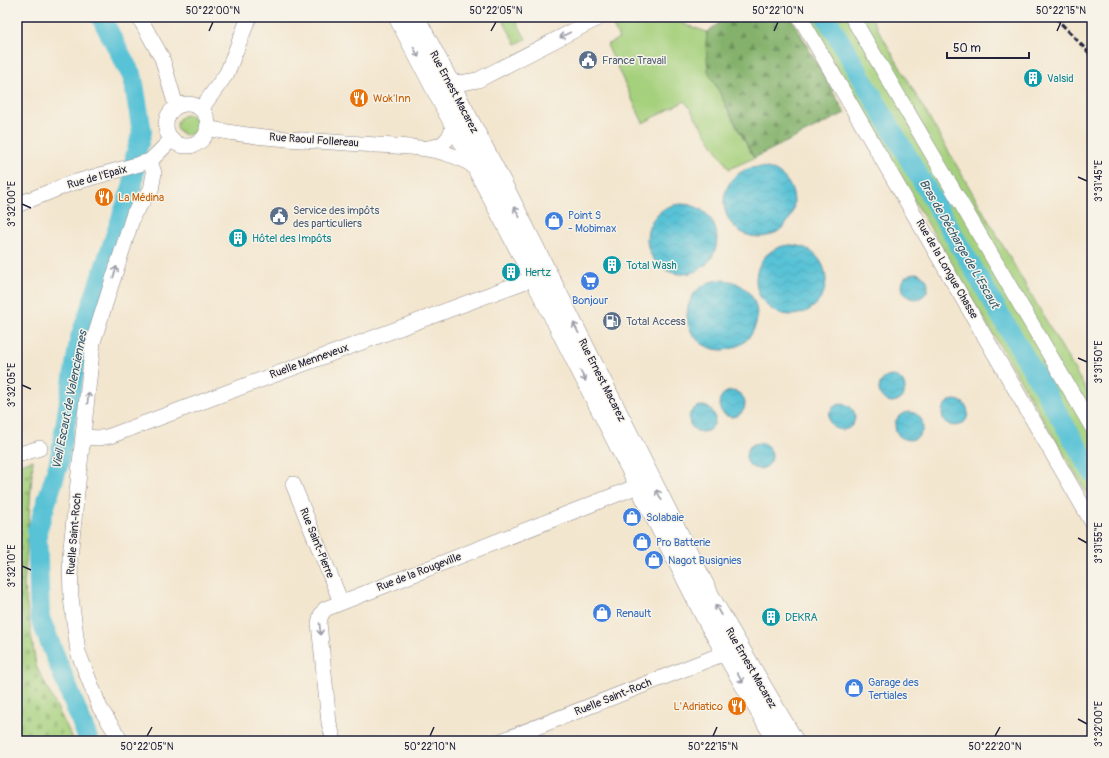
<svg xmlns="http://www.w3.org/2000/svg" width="1109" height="758" viewBox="0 0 1109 758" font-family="Pangolin,sans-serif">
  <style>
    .grass { fill: #a5d07c; stroke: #64795c }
    .forest { fill: url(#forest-firs); stroke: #536a54 }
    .cemetery { fill: url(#cemetery-stones); stroke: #64795c }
    .water { fill: url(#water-waves); stroke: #3e7288 }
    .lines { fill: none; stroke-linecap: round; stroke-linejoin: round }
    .river { stroke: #59c2d6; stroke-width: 20 }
    .minor-casing { stroke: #8a8485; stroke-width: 16 }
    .major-casing { stroke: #8a8485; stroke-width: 20 }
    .minor { stroke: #fff; stroke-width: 15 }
    .major { stroke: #fff; stroke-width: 19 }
    .rail { stroke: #22223b; stroke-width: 3; stroke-dasharray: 6 3; stroke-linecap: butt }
    .oneway { stroke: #9c9ca7 }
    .ticks { fill: none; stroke: #22223b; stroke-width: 1.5 }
    .labels { text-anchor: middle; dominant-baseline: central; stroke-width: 3; stroke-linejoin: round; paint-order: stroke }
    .service-label { font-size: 11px; fill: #4e5e75; stroke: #f7f3e8; text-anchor: start }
    .culture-label { font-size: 11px; fill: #0d838f; stroke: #f7f3e8; text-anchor: start }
    .street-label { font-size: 11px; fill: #22223b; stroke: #f7f3e8 }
    .food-label { font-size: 11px; fill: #c56008; stroke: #f7f3e8; text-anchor: start }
    .shop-label { font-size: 11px; fill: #366cbe; stroke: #f7f3e8; text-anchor: start }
    .water-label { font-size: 12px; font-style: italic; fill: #355a71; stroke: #f7f3e8 }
    .neatline { fill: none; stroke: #22223b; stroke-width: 1.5 }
    .ticks-label { font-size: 10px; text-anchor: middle; fill: #22223b }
  </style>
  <defs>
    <pattern id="forest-firs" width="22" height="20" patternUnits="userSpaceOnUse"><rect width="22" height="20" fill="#84b26c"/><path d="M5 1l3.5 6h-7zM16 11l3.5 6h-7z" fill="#6c905a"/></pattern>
    <pattern id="cemetery-stones" width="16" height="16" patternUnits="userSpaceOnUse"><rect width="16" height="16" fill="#a5d07c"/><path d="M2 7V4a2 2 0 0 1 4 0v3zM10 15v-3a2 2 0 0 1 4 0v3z" fill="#8eb26c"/></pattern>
    <pattern id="water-waves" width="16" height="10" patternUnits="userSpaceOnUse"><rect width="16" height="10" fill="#59c2d6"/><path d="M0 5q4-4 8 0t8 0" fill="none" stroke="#4da6b9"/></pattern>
  </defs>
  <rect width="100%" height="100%" fill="#f7f3e8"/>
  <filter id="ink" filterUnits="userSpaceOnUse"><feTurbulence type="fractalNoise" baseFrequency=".025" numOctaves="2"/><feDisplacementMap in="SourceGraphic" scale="8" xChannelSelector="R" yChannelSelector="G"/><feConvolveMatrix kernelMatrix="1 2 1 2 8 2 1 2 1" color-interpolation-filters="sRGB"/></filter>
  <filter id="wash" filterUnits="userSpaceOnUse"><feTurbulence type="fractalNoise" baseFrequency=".012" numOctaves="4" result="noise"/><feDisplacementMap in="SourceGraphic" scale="16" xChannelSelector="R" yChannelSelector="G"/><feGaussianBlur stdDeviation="0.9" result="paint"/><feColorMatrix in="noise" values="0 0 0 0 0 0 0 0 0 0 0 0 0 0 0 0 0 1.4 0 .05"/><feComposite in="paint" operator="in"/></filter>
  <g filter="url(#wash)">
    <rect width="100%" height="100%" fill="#f3e6cf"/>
    <g class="grass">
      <path d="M501,17h13l12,22 -10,5z"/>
      <path d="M619,17h60l4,7 24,8 -1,13 20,62 28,51 -25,11 -44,-68 -42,22 -36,-78 12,-7 -7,-14 9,-3z"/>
      <path d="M806,17h65l221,383v102z"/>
      <circle cx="187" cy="125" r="10"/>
    </g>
    <path class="forest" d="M727,17h64l54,96 -91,45 -46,-87 -2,-26 1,-13z"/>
    <path class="cemetery" d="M33,460l-9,127 12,79 38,75h-57v-276z"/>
    <g class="water">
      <circle cx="759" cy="202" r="35"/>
      <circle cx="682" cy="239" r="35"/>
      <circle cx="791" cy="280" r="35"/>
      <circle cx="915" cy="286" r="13"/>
      <circle cx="722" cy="315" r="35"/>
      <circle cx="892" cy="389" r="13"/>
      <circle cx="732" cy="404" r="13"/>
      <circle cx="955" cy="413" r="13"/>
      <circle cx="842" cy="417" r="13"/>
      <circle cx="702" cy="419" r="13"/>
      <circle cx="909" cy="426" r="14"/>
      <circle cx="759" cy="456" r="13"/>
    </g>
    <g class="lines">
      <g class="river">
        <path d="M826,17l266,455"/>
        <path d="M89,741l-49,-123 -3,-87 22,-68 20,-122 54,-157 2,-27 7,-25 -9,-54 -32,-61"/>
      </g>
    </g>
  </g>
  <g filter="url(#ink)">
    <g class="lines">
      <g class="minor-casing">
        <g id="minor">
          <path d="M139,17l23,41 14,48"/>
          <path d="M800,17l292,505"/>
          <path d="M852,17l240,410"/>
          <path d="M448,80l12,3 18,-3 122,-63"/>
          <circle cx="187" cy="125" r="21"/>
          <path d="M201,109l26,-36 22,-56"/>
          <path d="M207,128c50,11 103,12 154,16 39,3 85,0 117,25"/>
          <path d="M427,148c17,-1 24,-10 27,-25"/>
          <path d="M17,205l52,-21 81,-23 22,-22"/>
          <path d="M84,437l16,1 10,-2 424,-158"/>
          <path d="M17,455l23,-7"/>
          <path d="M293,484l48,118"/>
          <path d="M121,741l-21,-33 -22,-56 -7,-55 -1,-40 23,-215 41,-129 17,-23 3,-17 -4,-12"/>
          <path d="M334,741l-5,-18 -10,-100 2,-8 4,-6 313,-123"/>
          <path d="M501,741l224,-88"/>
        </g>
      </g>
      <g class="major-casing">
        <g id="major">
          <path d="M398,17l136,261 174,344 69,119"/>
          <path d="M415,17l87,166 211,419 81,139"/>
        </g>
      </g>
      <use href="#minor" class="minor"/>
      <use href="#major" class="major"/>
      <path class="rail" d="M1055,17l37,39"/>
    </g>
    <defs><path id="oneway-shaft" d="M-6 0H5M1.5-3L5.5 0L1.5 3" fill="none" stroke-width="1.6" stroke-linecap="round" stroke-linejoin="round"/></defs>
    <g class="oneway">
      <use href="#oneway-shaft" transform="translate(565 35) rotate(153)"/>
      <use href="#oneway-shaft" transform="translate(416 52) rotate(62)"/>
      <use href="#oneway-shaft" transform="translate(517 212) rotate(-117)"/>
      <use href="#oneway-shaft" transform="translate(115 272) rotate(-73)"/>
      <use href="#oneway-shaft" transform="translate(576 328) rotate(-117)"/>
      <use href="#oneway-shaft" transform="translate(583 376) rotate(63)"/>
      <use href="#oneway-shaft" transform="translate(88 398) rotate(-84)"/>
      <use href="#oneway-shaft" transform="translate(659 495) rotate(-117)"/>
      <use href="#oneway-shaft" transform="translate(718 610) rotate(-119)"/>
      <use href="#oneway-shaft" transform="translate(320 629) rotate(85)"/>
      <use href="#oneway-shaft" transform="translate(740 678) rotate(59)"/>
    </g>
  </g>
  <path class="ticks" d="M209,31l4,-9M491,31l5,-9M774,31l4,-9M1057,31l4,-9M1078,177l9,4M22,204l9,4M1078,358l9,4M22,385l9,4M1078,538l9,5M22,566l9,4M1078,719l9,5M147,736l5,-9M430,736l4,-9M713,736l4,-9M995,736l5,-9"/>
  <defs>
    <g id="civic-disc" transform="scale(1)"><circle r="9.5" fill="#5c6f8a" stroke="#f7f3e8"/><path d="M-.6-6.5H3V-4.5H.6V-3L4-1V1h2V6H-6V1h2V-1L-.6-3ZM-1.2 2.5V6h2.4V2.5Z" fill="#fff"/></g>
    <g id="building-disc" transform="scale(1)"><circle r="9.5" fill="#0f9aa8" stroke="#f7f3e8"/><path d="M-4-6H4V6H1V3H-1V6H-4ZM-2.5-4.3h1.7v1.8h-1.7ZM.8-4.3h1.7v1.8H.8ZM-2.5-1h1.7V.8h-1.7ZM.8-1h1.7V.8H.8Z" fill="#fff"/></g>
    <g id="restaurant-disc" transform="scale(1)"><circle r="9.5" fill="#e8710a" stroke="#f7f3e8"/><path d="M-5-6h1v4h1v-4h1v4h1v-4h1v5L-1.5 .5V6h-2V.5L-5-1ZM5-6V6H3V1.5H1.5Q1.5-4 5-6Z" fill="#fff"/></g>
    <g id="shop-disc" transform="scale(1)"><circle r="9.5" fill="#3f7fe0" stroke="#f7f3e8"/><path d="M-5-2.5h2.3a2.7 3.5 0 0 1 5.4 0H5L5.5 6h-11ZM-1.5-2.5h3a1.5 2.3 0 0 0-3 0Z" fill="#fff"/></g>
    <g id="supermarket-disc" transform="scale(1)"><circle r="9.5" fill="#3f7fe0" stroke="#f7f3e8"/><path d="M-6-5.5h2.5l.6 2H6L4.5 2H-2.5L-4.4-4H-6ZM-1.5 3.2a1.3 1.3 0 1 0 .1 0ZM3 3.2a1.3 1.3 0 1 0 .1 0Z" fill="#fff"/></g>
    <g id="fuel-disc" transform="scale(1)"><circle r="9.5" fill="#5c6f8a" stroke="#f7f3e8"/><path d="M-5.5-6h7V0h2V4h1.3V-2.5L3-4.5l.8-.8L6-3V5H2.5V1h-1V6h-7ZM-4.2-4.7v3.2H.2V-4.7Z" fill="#fff"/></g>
  </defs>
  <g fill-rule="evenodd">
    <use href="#civic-disc" x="588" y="60"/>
    <use href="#building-disc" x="1033" y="78"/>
    <use href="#restaurant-disc" x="359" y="98"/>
    <use href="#restaurant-disc" x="104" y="197"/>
    <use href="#civic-disc" x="279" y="216"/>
    <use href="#shop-disc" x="554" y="221"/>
    <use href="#building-disc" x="238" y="238"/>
    <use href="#building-disc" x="612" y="265"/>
    <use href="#building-disc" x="511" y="272"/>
    <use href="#supermarket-disc" x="590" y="281"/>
    <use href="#fuel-disc" x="612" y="321"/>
    <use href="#shop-disc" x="632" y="517"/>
    <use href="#shop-disc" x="642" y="542"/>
    <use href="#shop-disc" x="654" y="560"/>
    <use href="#shop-disc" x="602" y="613"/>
    <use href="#building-disc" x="771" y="617"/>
    <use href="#shop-disc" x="854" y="688"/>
    <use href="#restaurant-disc" x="737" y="706"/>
  </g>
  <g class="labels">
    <g class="service-label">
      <text x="602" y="60">France Travail</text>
      <text x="293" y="210">Service des impôts<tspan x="293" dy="13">des particuliers</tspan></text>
      <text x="626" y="321">Total Access</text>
    </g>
    <g class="culture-label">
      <text x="1047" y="78">Valsid</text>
      <text x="252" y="238">Hôtel des Impôts</text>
      <text x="626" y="265">Total Wash</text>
      <text x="525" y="272">Hertz</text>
      <text x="785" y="617">DEKRA</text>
    </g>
    <g class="street-label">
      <text transform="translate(454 92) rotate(62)">Rue Ernest Macarez</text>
      <text transform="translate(314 140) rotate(4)">Rue Raoul Follereau</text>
      <text transform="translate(97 177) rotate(-16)">Rue de l'Epaix</text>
      <text transform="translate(947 269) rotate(60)">Rue de la Longue Chasse</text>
      <text transform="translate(309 361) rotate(-20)">Ruelle Menneveux</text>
      <text transform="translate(602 380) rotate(63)">Rue Ernest Macarez</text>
      <text transform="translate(74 534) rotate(-85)">Ruelle Saint-Roch</text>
      <text transform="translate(317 543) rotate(68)">Rue Saint-Pierre</text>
      <text transform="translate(419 572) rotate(-21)">Rue de la Rougeville</text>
      <text transform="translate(751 668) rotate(60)">Rue Ernest Macarez</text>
      <text transform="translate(613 697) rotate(-22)">Ruelle Saint-Roch</text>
    </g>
    <g class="food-label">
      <text x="373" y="98">Wok'Inn</text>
      <text x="118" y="197">La Médina</text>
      <text x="723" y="706" text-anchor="end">L'Adriatico</text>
    </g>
    <g class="shop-label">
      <text x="568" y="215">Point S<tspan x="568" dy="13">- Mobimax</tspan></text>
      <text x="590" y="300" text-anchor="middle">Bonjour</text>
      <text x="646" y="517">Solabaie</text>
      <text x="656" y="542">Pro Batterie</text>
      <text x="668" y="560">Nagot Busignies</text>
      <text x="616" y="613">Renault</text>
      <text x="868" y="682">Garage des<tspan x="868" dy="13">Tertiales</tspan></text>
    </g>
    <g class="water-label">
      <text transform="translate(959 244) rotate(60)">Bras de Décharge de L'Escaut</text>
      <text transform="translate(70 400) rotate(-79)">Vieil Escaut de Valenciennes</text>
    </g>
  </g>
  <rect width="1109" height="758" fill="none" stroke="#f7f3e8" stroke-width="44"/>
  <path d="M947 52v6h82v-6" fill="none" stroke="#22223b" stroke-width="2"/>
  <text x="953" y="52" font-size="12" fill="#22223b" stroke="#f7f3e8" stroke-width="3" paint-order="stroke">50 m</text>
  <rect x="22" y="22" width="1065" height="714" class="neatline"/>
  <g class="ticks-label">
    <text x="213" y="14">50°22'00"N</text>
    <text x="496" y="14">50°22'05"N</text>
    <text x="778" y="14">50°22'10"N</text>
    <text x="1061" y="14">50°22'15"N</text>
    <text transform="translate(1098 181) rotate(-90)" y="4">3°31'45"E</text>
    <text transform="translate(11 204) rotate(-90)" y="4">3°32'00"E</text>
    <text transform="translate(1098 362) rotate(-90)" y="4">3°31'50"E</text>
    <text transform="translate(11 385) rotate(-90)" y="4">3°32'05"E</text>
    <text transform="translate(1098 543) rotate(-90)" y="4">3°31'55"E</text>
    <text transform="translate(11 566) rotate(-90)" y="4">3°32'10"E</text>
    <text transform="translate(1098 724) rotate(-90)" y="4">3°32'00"E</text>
    <text x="147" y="750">50°22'05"N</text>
    <text x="430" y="750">50°22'10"N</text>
    <text x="713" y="750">50°22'15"N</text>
    <text x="995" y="750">50°22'20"N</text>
  </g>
</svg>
